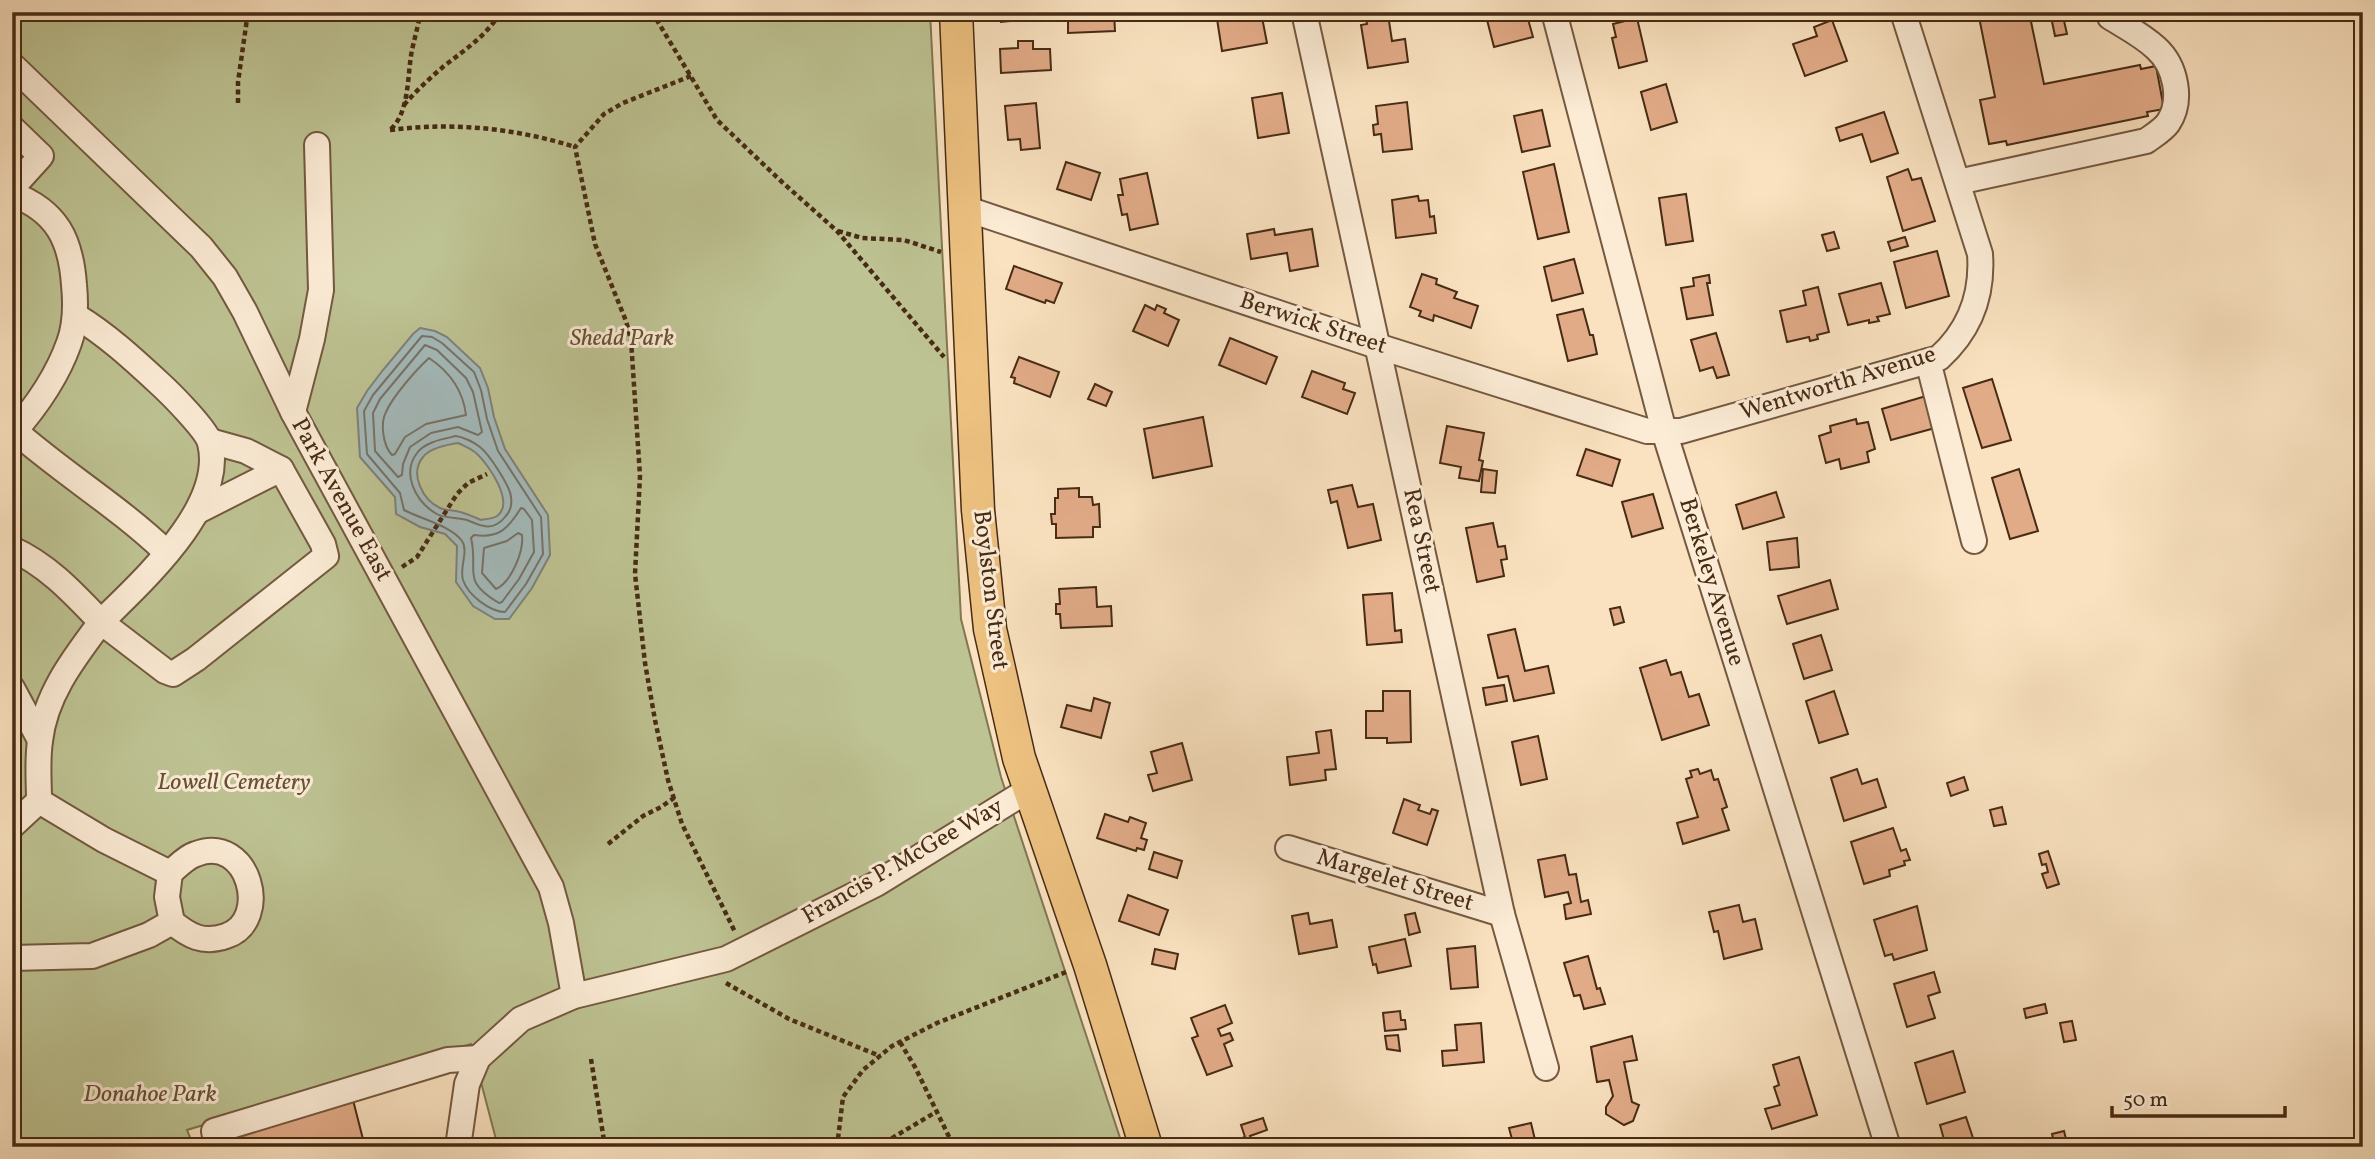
<svg xmlns="http://www.w3.org/2000/svg" width="2375" height="1159" viewBox="0 0 2375 1159" font-family="Vollkorn,serif">
  <style>
    .green { fill: #bec393; stroke: #827754; stroke-width: 2 }
    .water { fill: #a4bbbd; stroke: #7f8179; stroke-width: 2; fill-rule: evenodd }
    .lines { fill: none; stroke-linecap: round; stroke-linejoin: round }
    .shore { stroke: #767368; stroke-width: 2 }
    .building { fill: #e2ab88; stroke: #472b14; stroke-width: 2 }
    .minor-casing { stroke: #74593f; stroke-width: 28 }
    .major-casing { stroke: #472b14; stroke-width: 35 }
    .path { stroke: #472b14; stroke-width: 4.5; stroke-dasharray: 5 3.5; stroke-linecap: butt }
    .minor { stroke: #fcecd6; stroke-width: 24 }
    .major { stroke: #edc180; stroke-width: 32 }
    .labels { text-anchor: middle; dominant-baseline: central; stroke-width: 6; stroke-linejoin: round; paint-order: stroke }
    .street-label { font-size: 24px; fill: #472b14; stroke: #fcecd6 }
    .park-label { font-size: 24px; font-style: italic; fill: #655134; stroke: #fcecd6 }
  </style>
  <rect width="100%" height="100%" fill="#fae2c0"/>
  <filter id="stains"><feTurbulence type="fractalNoise" baseFrequency=".00286" numOctaves="4"/><feColorMatrix values="0 0 0 0 .2 0 0 0 0 .09 0 0 0 0 .02 0 0 0 .5 -.17"/></filter>
  <radialGradient id="worn" r=".72"><stop offset=".6" stop-color="#630" stop-opacity="0"/><stop offset="1" stop-color="#630" stop-opacity=".3"/></radialGradient>
  <path class="green" d="M12,12h918l31,607 40,158 122,370h-625l-27,-103 -284,86 7,17h-182z"/>
  <path class="water" d="M420,328l15,3 12,6 33,31 8,20 6,29 11,32 43,66 2,40 -18,33 -23,31h-14l-22,-13 -17,-24 1,-36 -12,-12 -25,-7 -24,-13 -1,-17 -35,-40 -3,-49 10,-17 16,-21 30,-36zM458,443c6,3 14,6 19,11 12,11 38,49 20,62 -4,3 -11,3 -16,4 -9,-4 -16,-7 -25,-9 -5,-1 -12,-1 -16,-3 -17,-8 -31,-34 -17,-51 7,-9 23,-12 35,-14z"/>
  <g class="lines">
    <g class="shore">
      <path d="M422,336l10,1 10,6 32,29 7,18 6,29 11,32 43,66 2,37 -17,30 -21,28c-15,0 -37,-17 -42,-32 -4,-12 6,-29 -1,-39 -10,-15 -41,-22 -58,-31l-4,-17 -33,-39 -3,-43 9,-16z"/>
      <path d="M425,345l12,5 29,28 7,14 9,40 -4,3 -20,-8 -27,6 -21,14 -7,17 -1,11 -4,2 -23,-26 -2,-38 7,-14z"/>
      <path d="M429,358c21,14 34,32 37,57l-40,9 -21,13 -10,17 -3,1c-9,-9 -12,-32 -6,-43 7,-16 30,-42 43,-54z"/>
      <path d="M456,436c7,1 18,6 24,11 9,7 30,39 31,50 1,7 -1,15 -6,20 -12,15 -24,9 -38,3 -10,-3 -23,-1 -32,-7 -19,-12 -34,-39 -18,-60 8,-11 26,-14 39,-17z"/>
      <path d="M521,508l3,1 8,11 2,32 -15,27 -17,23 -3,1c-39,-23 -20,-32 -28,-65l3,-3c26,4 35,-8 47,-27z"/>
      <path d="M518,533l4,2c2,17 -11,47 -26,54l-14,-16 2,-25 23,-7z"/>
    </g>
  </g>
  <g class="building">
    <path d="M1001,12h50v5l-50,5z"/>
    <path d="M1080,12h34l1,19 -47,2v-16h12z"/>
    <path d="M1256,12h5l6,31 -45,8 -5,-32z"/>
    <path d="M1365,12h29l1,8 -6,1 3,20 13,-2 3,23 -40,6 -7,-43 6,-1z"/>
    <path d="M1502,12h24l7,25 -39,10 -8,-31z"/>
    <path d="M1978,12h51l15,72 96,-19 1,4 15,-3 8,43 -17,3 1,4 -141,29 -1,-4 -17,3 -9,-44 15,-3z"/>
    <path d="M2050,12h12l5,22 -12,2z"/>
    <path d="M1637,18l10,43 -28,7 -7,-30 4,-1 -3,-13z"/>
    <path d="M1832,20l15,41 -42,15 -12,-32 24,-8 -3,-9z"/>
    <path d="M1018,41h15v8h17l1,21 -50,3 -1,-24 18,-1z"/>
    <path d="M1666,84l11,38 -26,8 -10,-38z"/>
    <path d="M1282,93l7,40 -31,5 -6,-40z"/>
    <path d="M1407,102l5,47 -29,3 -2,-18 -7,1 -1,-10 5,-1 -2,-18z"/>
    <path d="M1036,103l4,45 -19,2 -1,-11 -12,1 -3,-34z"/>
    <path d="M1542,110l8,36 -28,6 -8,-36z"/>
    <path d="M1884,112l14,41 -27,9 -9,-28 -22,7 -4,-13z"/>
    <path d="M1066,162l34,11 -9,27 -34,-11z"/>
    <path d="M1554,164l15,68 -31,7 -15,-67z"/>
    <path d="M1908,169l4,11 9,-2 14,43 -32,10 -16,-54z"/>
    <path d="M1147,173l11,51 -28,6 -3,-16 -5,1 -4,-20h5l-3,-16z"/>
    <path d="M1686,194l7,47 -27,4 -7,-47z"/>
    <path d="M1418,196l1,5 9,-1 2,17 4,-1 2,17 -40,5 -4,-38z"/>
    <path d="M1274,229l1,6 37,-6 6,37 -28,5 -3,-18 -36,6 -4,-25z"/>
    <path d="M1834,232l5,16 -12,3 -5,-16z"/>
    <path d="M1905,237l3,9 -17,5 -3,-9z"/>
    <path d="M1937,251l12,45 -43,12 -12,-46z"/>
    <path d="M1574,259l9,34 -31,8 -8,-34z"/>
    <path d="M1014,266l48,17 -8,20 -8,-3 -1,3 -39,-14z"/>
    <path d="M1422,274l15,5 -1,5 21,8 -3,6 24,8 -7,22 -37,-13 -1,6 -14,-5 2,-5 -11,-4z"/>
    <path d="M1709,275l1,8h-3l6,32 -26,4 -6,-31 13,-2 -1,-8z"/>
    <path d="M1881,283l9,31 -13,3 2,4 -10,2v-3l-21,5 -9,-31z"/>
    <path d="M1818,287l11,45 -12,3 1,4 -8,2 -1,-4 -22,5 -7,-31 26,-6 -3,-14z"/>
    <path d="M1145,305l10,5 2,-5 9,4 -2,4 15,7 -11,26 -35,-15z"/>
    <path d="M1583,309l7,26h3l4,19 -29,7 -11,-46z"/>
    <path d="M1716,333l13,42 -12,3 -4,-11 -13,4 -9,-31z"/>
    <path d="M1230,338l47,19 -11,27 -47,-19z"/>
    <path d="M1019,357l40,15 -9,25 -36,-14 1,-5 -4,-1z"/>
    <path d="M1312,371l33,12 -2,6 12,4 -8,21 -45,-17z"/>
    <path d="M1992,379l19,61 -29,8 -19,-60z"/>
    <path d="M1095,384l17,8 -6,14 -18,-7z"/>
    <path d="M1926,396l9,32 -44,12 -9,-31z"/>
    <path d="M1203,417l9,49 -59,12 -9,-49z"/>
    <path d="M1856,419l1,5 11,-2 7,27 -8,3 2,10 -28,7 -2,-10 -13,4 -7,-27 12,-4 -1,-6z"/>
    <path d="M1447,426l37,7 -5,27 4,1 -4,20 -20,-3 2,-11 -21,-4z"/>
    <path d="M1586,449l34,11 -8,26 -35,-11z"/>
    <path d="M1483,469l14,2 -2,22 -14,-1z"/>
    <path d="M2019,469l19,62 -28,8 -18,-61z"/>
    <path d="M1352,485l6,22 15,-3 8,36 -33,8 -11,-47 -6,2 -3,-13z"/>
    <path d="M1079,488v9h13l1,8 6,-1 1,23h-7v10l-37,1v-14h-4l-1,-10h4v-16h3v-9z"/>
    <path d="M1776,492l8,25 -41,12 -7,-24z"/>
    <path d="M1653,494l10,34 -31,9 -10,-35z"/>
    <path d="M1493,523l5,24 7,-1 2,13 -6,1 3,16 -27,6 -11,-54z"/>
    <path d="M1797,538l2,29 -29,3 -3,-28z"/>
    <path d="M1830,580l8,29 -51,15 -9,-28z"/>
    <path d="M1096,587l1,20 14,-1 1,20 -51,2 -1,-14h-4v-10h4l-1,-15z"/>
    <path d="M1392,593l3,38 6,-1 1,12 -35,3 -4,-50z"/>
    <path d="M1620,607l4,15 -10,3 -4,-16z"/>
    <path d="M1515,629l10,42 23,-5 6,27 -40,8 -6,-25 -10,2 -10,-43z"/>
    <path d="M1821,635l11,35 -28,9 -11,-35z"/>
    <path d="M1666,660l5,15 10,-3 8,25 10,-3 10,31 -47,15 -22,-72z"/>
    <path d="M1504,685l3,16 -21,4 -3,-17z"/>
    <path d="M1383,691h27l1,51 -24,1v-5h-21v-27h17z"/>
    <path d="M1834,691l14,43 -29,9 -13,-42z"/>
    <path d="M1094,698l16,5 -9,35 -40,-11 6,-22 24,6z"/>
    <path d="M1331,730l5,39 -11,1 1,10 -36,5 -3,-28 32,-4 -3,-21z"/>
    <path d="M1538,736l9,43 -26,6 -9,-43z"/>
    <path d="M1182,743l10,37 -39,11 -5,-16 9,-2 -6,-21z"/>
    <path d="M1698,769l2,5 11,-4 3,10 4,-1 9,28 -5,2 7,21 -46,14 -6,-21 21,-6 -12,-38 6,-2 -2,-6z"/>
    <path d="M1857,769l5,15 15,-5 9,28 -42,14 -13,-43z"/>
    <path d="M1964,777l4,13 -17,6 -4,-13z"/>
    <path d="M1404,799l16,6 -2,5 12,4 2,-5 6,2 -11,34 -34,-12z"/>
    <path d="M2002,807l4,17 -12,2 -4,-16z"/>
    <path d="M1105,814l23,8 2,-5 16,6 -5,15 6,2 -3,10 -7,-2 -1,3 -39,-13z"/>
    <path d="M1893,828l8,23 5,-2 4,11 -6,1 1,4 -16,5 1,6 -26,8 -13,-42z"/>
    <path d="M2048,851l11,33 -12,4 -5,-14 6,-2 -2,-8 -4,1 -3,-11z"/>
    <path d="M1154,852l28,9 -5,17 -28,-9z"/>
    <path d="M1565,855l4,20 7,-1 5,28 7,-2 3,14 -25,5 -2,-14 7,-2 -3,-11 -23,5 -7,-37z"/>
    <path d="M1128,895l40,15 -9,25 -40,-14z"/>
    <path d="M1739,905l4,17 12,-3 7,30 -38,10 -6,-28 -4,1 -5,-20z"/>
    <path d="M1917,906l10,44 -33,10 -2,-6 -7,2 -11,-36z"/>
    <path d="M1308,913l2,11 22,-4 5,27 -38,7 -7,-38z"/>
    <path d="M1415,913l5,19 -11,3 -4,-20z"/>
    <path d="M1405,939l6,27 -33,7 -2,-9 -3,1 -4,-18z"/>
    <path d="M1475,946l3,41 -27,2 -4,-40z"/>
    <path d="M1155,949l23,5 -3,15 -23,-5z"/>
    <path d="M1588,956l9,33 3,-1 5,16 -21,5 -4,-14 -6,1 -10,-33z"/>
    <path d="M1934,972l6,20 -12,4 7,22 -28,9 -13,-43z"/>
    <path d="M2045,1004l2,9 -21,5 -2,-9z"/>
    <path d="M1225,1005l7,18 -14,6 3,7 9,-3 3,7 -9,4 8,22 -25,9 -15,-37 6,-2 -7,-18z"/>
    <path d="M1400,1011l1,9h4l1,9 -21,2 -2,-18z"/>
    <path d="M2072,1021l4,19 -12,2 -4,-19z"/>
    <path d="M1481,1023l3,39 -41,4 -1,-15 15,-1 -2,-25z"/>
    <path d="M1398,1035l2,16 -13,-2 -2,-13z"/>
    <path d="M1632,1036l5,24 -13,2 8,40 7,3 -6,16 -9,4 -18,-11v-7l7,-11 -4,-16 -12,2 -6,-35z"/>
    <path d="M1953,1051l12,41 -38,12 -12,-41z"/>
    <path d="M1799,1057l18,58 -45,14 -7,-20 15,-4 -6,-18 5,-2 -6,-20z"/>
    <path d="M353,1100l12,47h-123l-4,-17z"/>
    <path d="M1966,1117l10,30h-30l-6,-22z"/>
    <path d="M1263,1118l4,12 -17,6 3,11h-24l-2,-4 18,-6 -4,-12z"/>
    <path d="M1531,1123l5,21 -22,3 -5,-19z"/>
    <path d="M2064,1131l4,16h-13l-3,-13z"/>
  </g>
  <g class="lines">
    <g class="minor-casing">
      <g id="minor">
        <path d="M1304,12l198,902 44,154"/>
        <path d="M1554,12l110,419 224,716"/>
        <path d="M12,65l189,182 24,30 20,35 48,100 258,475 10,36 13,73"/>
        <path d="M12,128l29,28 -29,32"/>
        <path d="M1958,182l188,-41c7,-5 17,-11 22,-18 15,-22 8,-57 -12,-75 -14,-13 -30,-21 -46,-31"/>
        <path d="M12,194c45,17 59,46 62,91 2,20 2,39 -5,58 -12,34 -33,64 -57,91"/>
        <path d="M964,208l413,138 270,85h34l258,-73c31,-28 44,-62 41,-104l-77,-242"/>
        <path d="M1928,361l46,180"/>
        <path d="M293,412l19,-73 9,-49 -4,-145"/>
        <path d="M15,431c49,43 104,76 151,121"/>
        <path d="M198,511l83,-42 -35,-18 -36,-10"/>
        <path d="M12,549c36,16 63,46 89,73 41,-41 125,-115 109,-179 -3,-13 -40,-50 -51,-60 -27,-25 -52,-48 -83,-67"/>
        <path d="M12,688l28,52"/>
        <path d="M12,826l27,-25"/>
        <path d="M1288,848l214,66"/>
        <path d="M170,873l-3,24 5,25c17,14 31,22 54,14 46,-15 23,-103 -30,-82 -10,3 -19,13 -26,19l-66,-33 -65,-39c0,-19 -2,-40 1,-60 5,-46 34,-83 61,-119l64,49 8,3 23,-15 130,-103 -3,-12 -42,-75"/>
        <path d="M12,958l80,-2 57,-21 23,-13"/>
        <path d="M217,1147l-3,-16 234,-71 30,-2"/>
        <path d="M458,1147l9,-63 11,-26 43,-39 53,-23 152,-37 150,-75 154,-95"/>
      </g>
    </g>
    <g class="major-casing">
      <path id="major" d="M956,12l22,498 12,119 29,129 71,207 56,182"/>
    </g>
    <g class="path">
      <path d="M652,12l65,108 65,62 55,49 107,126"/>
      <path d="M691,76l-68,27 -19,11 -29,33 20,97 31,77 5,19 9,136 -5,98 10,89 10,57 13,60 14,44 53,108"/>
      <path d="M238,103v-21l10,-70"/>
      <path d="M404,105c12,-14 26,-27 40,-39 22,-17 42,-30 57,-54"/>
      <path d="M391,129c19,-18 16,-54 21,-79 3,-13 6,-25 9,-38"/>
      <path d="M390,130c63,-8 125,-2 185,17"/>
      <path d="M838,231l24,7 42,2 37,12"/>
      <path d="M402,567l15,-10 40,-63 11,-11 19,-9"/>
      <path d="M608,844l35,-28 18,-9 13,-9"/>
      <path d="M726,983l63,36 91,37"/>
      <path d="M900,1042l15,25 39,80"/>
      <path d="M591,1059l14,88"/>
      <path d="M837,1147l6,-50 20,-27 29,-24 45,-23 129,-51"/>
      <path d="M877,1147l59,-35"/>
    </g>
    <use href="#minor" class="minor"/>
    <use href="#major" class="major"/>
  </g>
  <g class="labels">
    <g class="street-label">
      <text transform="translate(1313 324) rotate(18)">Berwick Street</text>
      <text transform="translate(1838 384) rotate(-17)">Wentworth Avenue</text>
      <text transform="translate(341 500) rotate(61)">Park Avenue East</text>
      <text transform="translate(1421 541) rotate(78)">Rea Street</text>
      <text transform="translate(1711 582) rotate(73)">Berkeley Avenue</text>
      <text transform="translate(990 590) rotate(83)">Boylston Street</text>
      <text transform="translate(903 862) rotate(-30)">Francis P. McGee Way</text>
      <text transform="translate(1395 881) rotate(17)">Margelet Street</text>
    </g>
    <g class="park-label">
      <text x="622" y="339">Shedd Park</text>
      <text x="234" y="783">Lowell Cemetery</text>
      <text x="150" y="1095">Donahoe Park</text>
    </g>
  </g>
  <rect width="2375" height="1159" fill="none" stroke="#fae2c0" stroke-width="42"/>
  <rect x="14" y="14" width="2347" height="1131" fill="none" stroke="#472b14" stroke-width="3.5"/>
  <rect x="21" y="21" width="2333" height="1117" fill="none" stroke="#472b14" stroke-width="2"/>
  <path d="M2112 1106v10h173v-10" fill="none" stroke="#472b14" stroke-width="3.5"/>
  <text x="2123" y="1106" font-size="21" fill="#472b14" stroke="#fcecd6" stroke-width="5" paint-order="stroke">50 m</text>
  <rect width="100%" height="100%" filter="url(#stains)"/>
  <rect width="100%" height="100%" fill="url(#worn)"/>
</svg>
